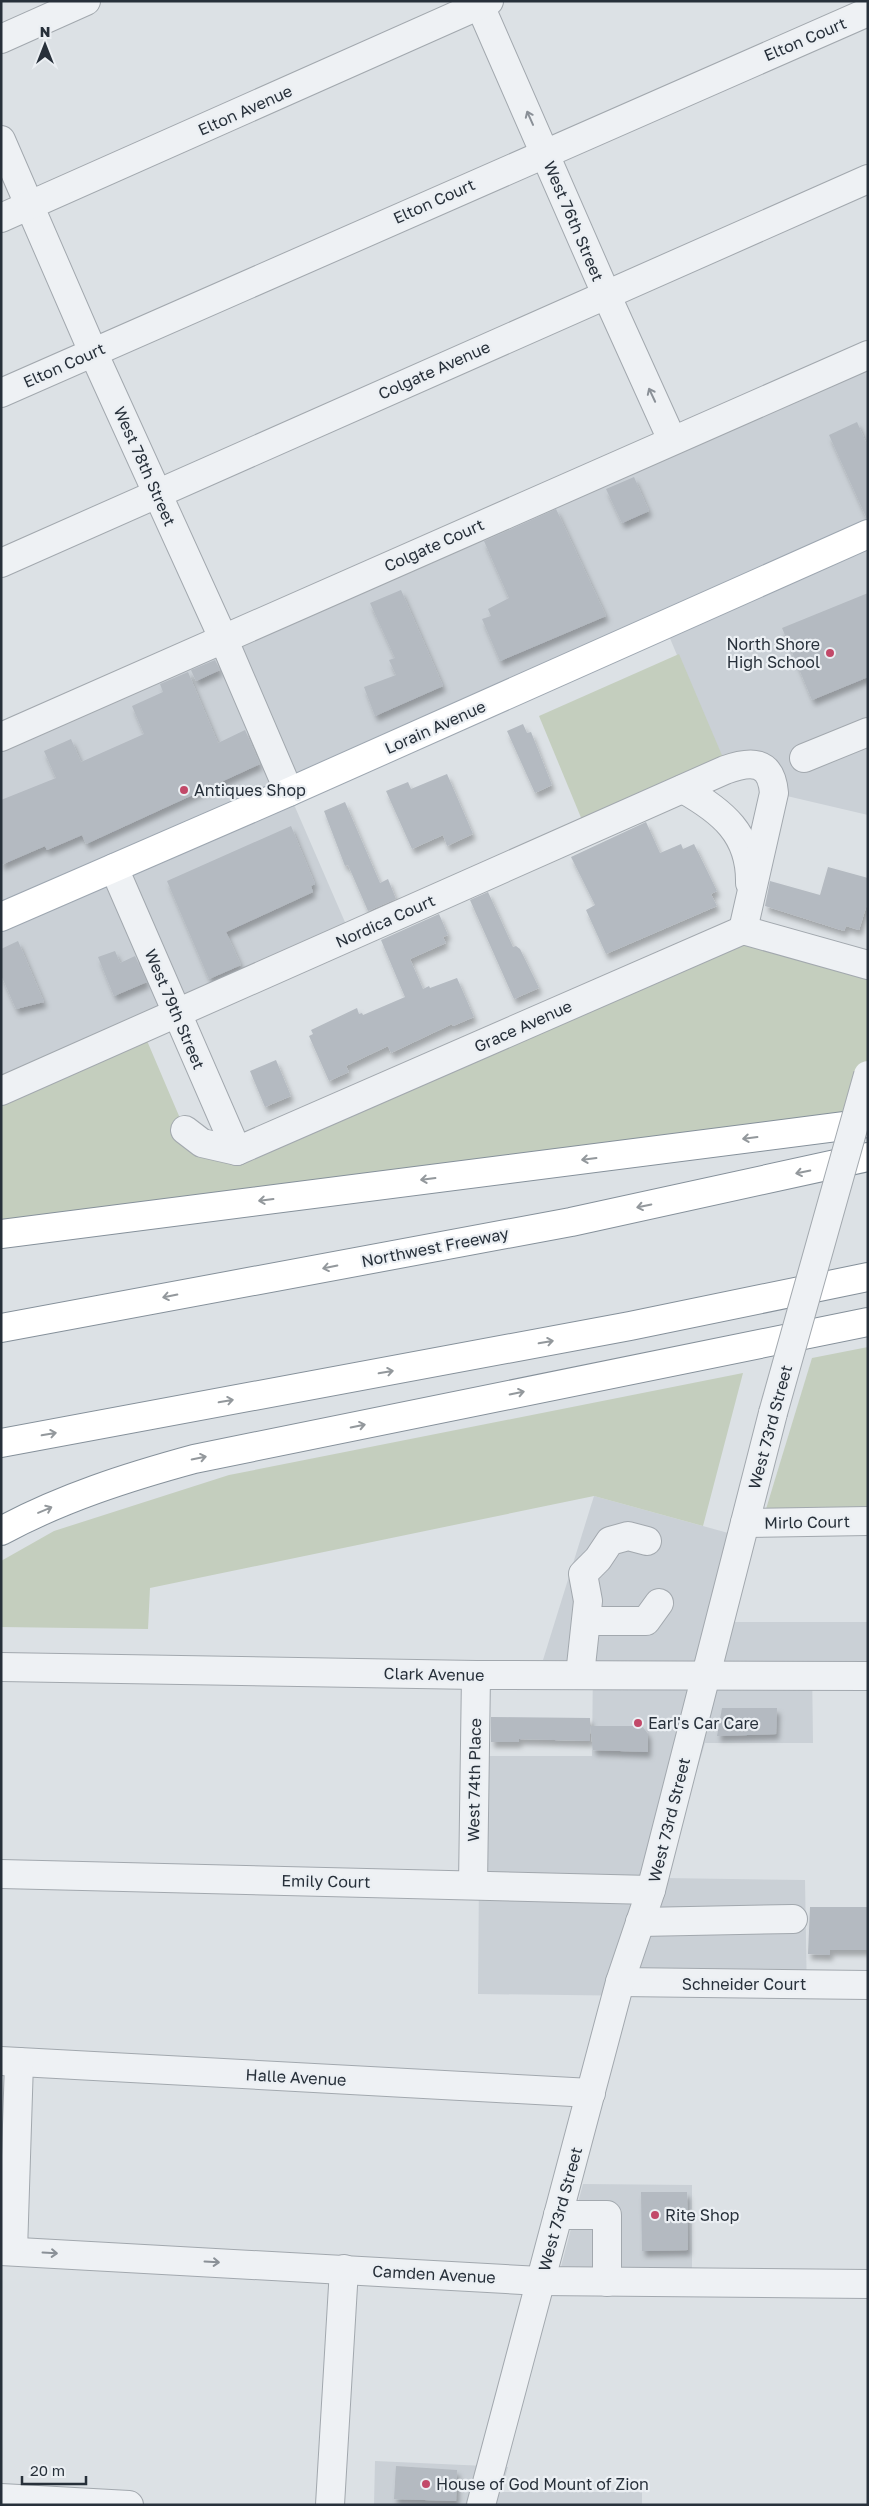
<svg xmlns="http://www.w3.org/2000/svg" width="869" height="2506" viewBox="0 0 869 2506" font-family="'Golos Text',sans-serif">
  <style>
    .built { fill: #cad0d6 }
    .green { fill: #c4cebe }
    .building { fill: #b4bac1; filter: url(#shadow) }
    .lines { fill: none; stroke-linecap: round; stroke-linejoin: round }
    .minor-casing { stroke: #a2a8ae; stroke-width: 30 }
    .major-casing { stroke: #9da6b0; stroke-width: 30 }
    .highway-casing { stroke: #85909a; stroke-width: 30 }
    .minor { stroke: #eef1f4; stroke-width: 28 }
    .major { stroke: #fff; stroke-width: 28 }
    .highway { stroke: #fff; stroke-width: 28 }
    .minor-bridge-casing { stroke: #a2a8ae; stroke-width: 30; stroke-linecap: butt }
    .minor-bridge { stroke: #eef1f4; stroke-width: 28 }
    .oneway { stroke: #8a9097 }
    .oneway2 { stroke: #93989c }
    .poi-dot { fill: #c24969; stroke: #ebeff3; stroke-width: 2 }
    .labels { text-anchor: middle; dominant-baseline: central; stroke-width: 4.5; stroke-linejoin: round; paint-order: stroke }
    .street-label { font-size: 16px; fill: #27303a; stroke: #ebeff3 }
    .poi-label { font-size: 16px; fill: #27303a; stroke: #ebeff3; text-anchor: start }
  </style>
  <defs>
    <filter id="shadow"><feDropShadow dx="3" dy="5.5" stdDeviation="2.5" flood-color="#0004"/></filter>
  </defs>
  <rect width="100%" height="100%" fill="#dce1e5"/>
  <g class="built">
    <path d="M868,355v460l-94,-22 -2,-12 -47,-11 -61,-146 -375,169 62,143 -350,155v-354z"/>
    <path d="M594,1496l156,43 -18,83h136v42h-56l1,79h-108l-40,135 140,2 2,118 -329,-4 2,-238h112l1,-95 -50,-1z"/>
    <path d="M583,2184l109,1v92l-133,-3z"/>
    <path d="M375,2461l133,6 -7,25h141v13h-268z"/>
  </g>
  <g class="green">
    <path d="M679,654l45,106 -142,60 -43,-104z"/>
    <path d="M743,930l125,35v158l-867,111v-143l141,-62 43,101 52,21z"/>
    <path d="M868,1347v160l-102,2 46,-151z"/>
    <path d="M743,1373l-40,153 -109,-30 -444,92 -2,41 -147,-2v-66l53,-30 175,-56z"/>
  </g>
  <g class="building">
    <path d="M857,422l11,25 -1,72 -38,-84z"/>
    <path d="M634,477l15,34 -27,12 -16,-34z"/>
    <path d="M556,509l50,107 -106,45 -18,-42 9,-3 -3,-7 21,-11 -25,-57z"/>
    <path d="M401,590l42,96 -68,30 -11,-29 32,-12 -7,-15 6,-2 -25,-55z"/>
    <path d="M868,593v84l-56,23 -30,-72z"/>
    <path d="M215,660l5,10 -24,11 -5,-11z"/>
    <path d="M188,672l30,71 27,-13 15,34 -174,80 -4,-9 -35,15 -2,-4 -44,19v-65l55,-22 -12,-27 27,-12 10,23 63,-28 -12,-28 31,-14 -3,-8z"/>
    <path d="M523,724l4,9 4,-1 21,53 -17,8 -28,-62z"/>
    <path d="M447,774l26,60 -26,12 -4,-11 -31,14 -26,-58 22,-9 3,7z"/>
    <path d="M345,802l35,81 8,-4 8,20 -28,12 -20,-46 -3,1 -21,-55z"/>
    <path d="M646,822l14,31 21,-9 2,5 11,-5 23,47 -6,3 6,12 -111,48 -20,-44 9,-5 -24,-48z"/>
    <path d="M291,826l24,58 -4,2 2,6 -87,40 15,33 -32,14 -42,-98z"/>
    <path d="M828,867l40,11v23l-9,29 -13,-4 -2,5 -79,-25 5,-25 50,14z"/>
    <path d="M488,892l25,55 3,-1 4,3 19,39 -25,11 -44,-99z"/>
    <path d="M439,914l9,21 -5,2 3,6 -36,16 13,30 6,-3 1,2 27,-10 17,39 -21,9 -1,-2 -61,29 -3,-7 -42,20 3,6 -20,9 -20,-45 4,-2 -2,-4 46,-22 2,6 3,-1 1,2 42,-18 -24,-57z"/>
    <path d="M18,941l26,61 -28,7 -15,-34v-26z"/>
    <path d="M115,951l5,12 15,-7 12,26 -33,14 -16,-39z"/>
    <path d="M276,1060l15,36 -26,11 -15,-36z"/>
    <path d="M722,1708h55l-1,26 -59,2z"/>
    <path d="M491,1717l99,1v23l-71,-2v3h-28z"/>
    <path d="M590,1726h52l6,8v18l-55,-2z"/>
    <path d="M810,1907h58v43h-38v5l-22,-1z"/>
    <path d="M641,2192h46l1,58 -46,1z"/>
    <path d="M396,2466l61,4 -1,31 -62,-2z"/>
  </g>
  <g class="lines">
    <g class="minor-casing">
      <g id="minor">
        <path d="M478,1l128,293 66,146"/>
        <path d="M1,39l85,-38"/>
        <path d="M1,140l92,212 130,286 66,154"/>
        <path d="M1,218l488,-217"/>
        <path d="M1,393l867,-381"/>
        <path d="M1,563l867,-384"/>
        <path d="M1,737l867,-382"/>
        <path d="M804,758l64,-26"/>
        <path d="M683,789c39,22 68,45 67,94"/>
        <path d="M114,868l123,283"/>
        <path d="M1,1091l724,-321c25,-9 46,-11 49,23l-31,137"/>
        <path d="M185,1130l17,13 35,8 506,-221 125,35"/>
        <path d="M745,1523l123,-2"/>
        <path d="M587,1621h59l13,-18"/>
        <path d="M1,1667l475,8 392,1"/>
        <path d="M580,1675l8,-74 -5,-27 15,-15 12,-18 18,-5 19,5"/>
        <path d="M1,1874l650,16"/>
        <path d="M473,1885l3,-210"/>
        <path d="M640,1922l153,-3"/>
        <path d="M620,1982l248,3"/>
        <path d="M1,2061l590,32"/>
        <path d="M558,2215h49v67"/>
        <path d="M1,2251l539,30 328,3"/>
        <path d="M13,2251l6,-189"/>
        <path d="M1,2498l128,7"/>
        <path d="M330,2505l14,-236"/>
        <path d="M481,2505l139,-523 31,-92 122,-477"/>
      </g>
    </g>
    <g class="major-casing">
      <path id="major" d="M1,917l288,-125 579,-258"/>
    </g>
    <g class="highway-casing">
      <g id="highway">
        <path d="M1,1234l867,-111"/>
        <path d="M1,1328l570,-106 297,-65"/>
        <path d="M1,1443l629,-117 238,-49"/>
        <path d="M1,1531c61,-33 127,-54 193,-72l674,-137"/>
      </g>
    </g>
    <use href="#minor" class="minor"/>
    <use href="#major" class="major"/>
    <use href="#highway" class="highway"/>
    <g class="minor-bridge-casing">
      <path id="minor-bridge" d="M773,1413l95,-338"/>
    </g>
    <use href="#minor-bridge" class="minor-bridge"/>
  </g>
  <defs><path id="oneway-shaft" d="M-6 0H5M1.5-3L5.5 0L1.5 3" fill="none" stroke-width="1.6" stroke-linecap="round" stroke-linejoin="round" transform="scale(1.25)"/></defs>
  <g class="oneway">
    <use href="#oneway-shaft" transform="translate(530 118) rotate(-114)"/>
    <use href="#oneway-shaft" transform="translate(652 395) rotate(-115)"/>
    <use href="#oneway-shaft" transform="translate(50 2253) rotate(3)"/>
    <use href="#oneway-shaft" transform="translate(212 2262) rotate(3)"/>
  </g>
  <g class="oneway2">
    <use href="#oneway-shaft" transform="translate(750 1138) rotate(173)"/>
    <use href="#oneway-shaft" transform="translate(589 1159) rotate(173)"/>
    <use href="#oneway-shaft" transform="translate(803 1172) rotate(168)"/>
    <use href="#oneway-shaft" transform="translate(428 1179) rotate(173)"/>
    <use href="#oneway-shaft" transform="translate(266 1200) rotate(173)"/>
    <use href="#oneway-shaft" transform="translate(644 1206) rotate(168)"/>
    <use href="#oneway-shaft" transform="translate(330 1267) rotate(169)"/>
    <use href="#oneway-shaft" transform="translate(170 1296) rotate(169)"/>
    <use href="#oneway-shaft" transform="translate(546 1342) rotate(-10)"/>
    <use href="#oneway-shaft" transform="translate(386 1372) rotate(-10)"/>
    <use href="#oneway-shaft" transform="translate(517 1393) rotate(-12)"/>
    <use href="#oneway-shaft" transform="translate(226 1401) rotate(-10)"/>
    <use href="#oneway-shaft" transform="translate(358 1426) rotate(-12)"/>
    <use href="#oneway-shaft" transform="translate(49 1434) rotate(-10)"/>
    <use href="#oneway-shaft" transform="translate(199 1458) rotate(-12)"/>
    <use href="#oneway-shaft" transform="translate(45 1510) rotate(-23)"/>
  </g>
  <g class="poi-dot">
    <circle cx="830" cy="653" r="5"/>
    <circle cx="184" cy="790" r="5"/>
    <circle cx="638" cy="1723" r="5"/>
    <circle cx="655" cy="2215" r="5"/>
    <circle cx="426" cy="2484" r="5"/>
  </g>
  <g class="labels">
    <g class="street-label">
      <text transform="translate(805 39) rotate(-23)">Elton Court</text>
      <text transform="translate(245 110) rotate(-24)">Elton Avenue</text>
      <text transform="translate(434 201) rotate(-24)">Elton Court</text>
      <text transform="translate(574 221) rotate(67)">West 76th Street</text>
      <text transform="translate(64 365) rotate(-24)">Elton Court</text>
      <text transform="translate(434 370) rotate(-24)">Colgate Avenue</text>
      <text transform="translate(145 466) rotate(66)">West 78th Street</text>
      <text transform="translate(434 545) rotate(-24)">Colgate Court</text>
      <text transform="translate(435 727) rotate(-24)">Lorain Avenue</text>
      <text transform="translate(385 921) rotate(-24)">Nordica Court</text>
      <text transform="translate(175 1009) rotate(67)">West 79th Street</text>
      <text transform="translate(523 1026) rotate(-24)">Grace Avenue</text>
      <text transform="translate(435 1247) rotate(-11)">Northwest Freeway</text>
      <text transform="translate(770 1427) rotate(-75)">West 73rd Street</text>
      <text transform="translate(807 1522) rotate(-1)">Mirlo Court</text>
      <text transform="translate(434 1674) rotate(1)">Clark Avenue</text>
      <text transform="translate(474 1780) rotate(-89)">West 74th Place</text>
      <text transform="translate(669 1820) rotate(-76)">West 73rd Street</text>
      <text transform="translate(326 1881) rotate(1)">Emily Court</text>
      <text x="744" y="1984">Schneider Court</text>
      <text transform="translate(296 2077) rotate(3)">Halle Avenue</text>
      <text transform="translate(560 2209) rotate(-75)">West 73rd Street</text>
      <text transform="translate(434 2274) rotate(3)">Camden Avenue</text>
    </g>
    <g class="poi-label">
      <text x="820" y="644" text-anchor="end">North Shore<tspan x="820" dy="18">High School</tspan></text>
      <text x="194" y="790">Antiques Shop</text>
      <text x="648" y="1723">Earl's Car Care</text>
      <text x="665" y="2215">Rite Shop</text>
      <text x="436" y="2484">House of God Mount of Zion</text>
    </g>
  </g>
  <rect width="869" height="2506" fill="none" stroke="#27303a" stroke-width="5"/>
  <g transform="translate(45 45)" stroke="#ebeff3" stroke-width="4" paint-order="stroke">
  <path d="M0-4L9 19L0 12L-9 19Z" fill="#27303a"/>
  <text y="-8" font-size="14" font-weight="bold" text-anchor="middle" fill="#27303a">N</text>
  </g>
  <path d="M22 2476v8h64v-8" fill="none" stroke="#27303a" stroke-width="2.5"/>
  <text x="30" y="2476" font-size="15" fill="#27303a" stroke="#ebeff3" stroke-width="4" paint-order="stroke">20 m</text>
</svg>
